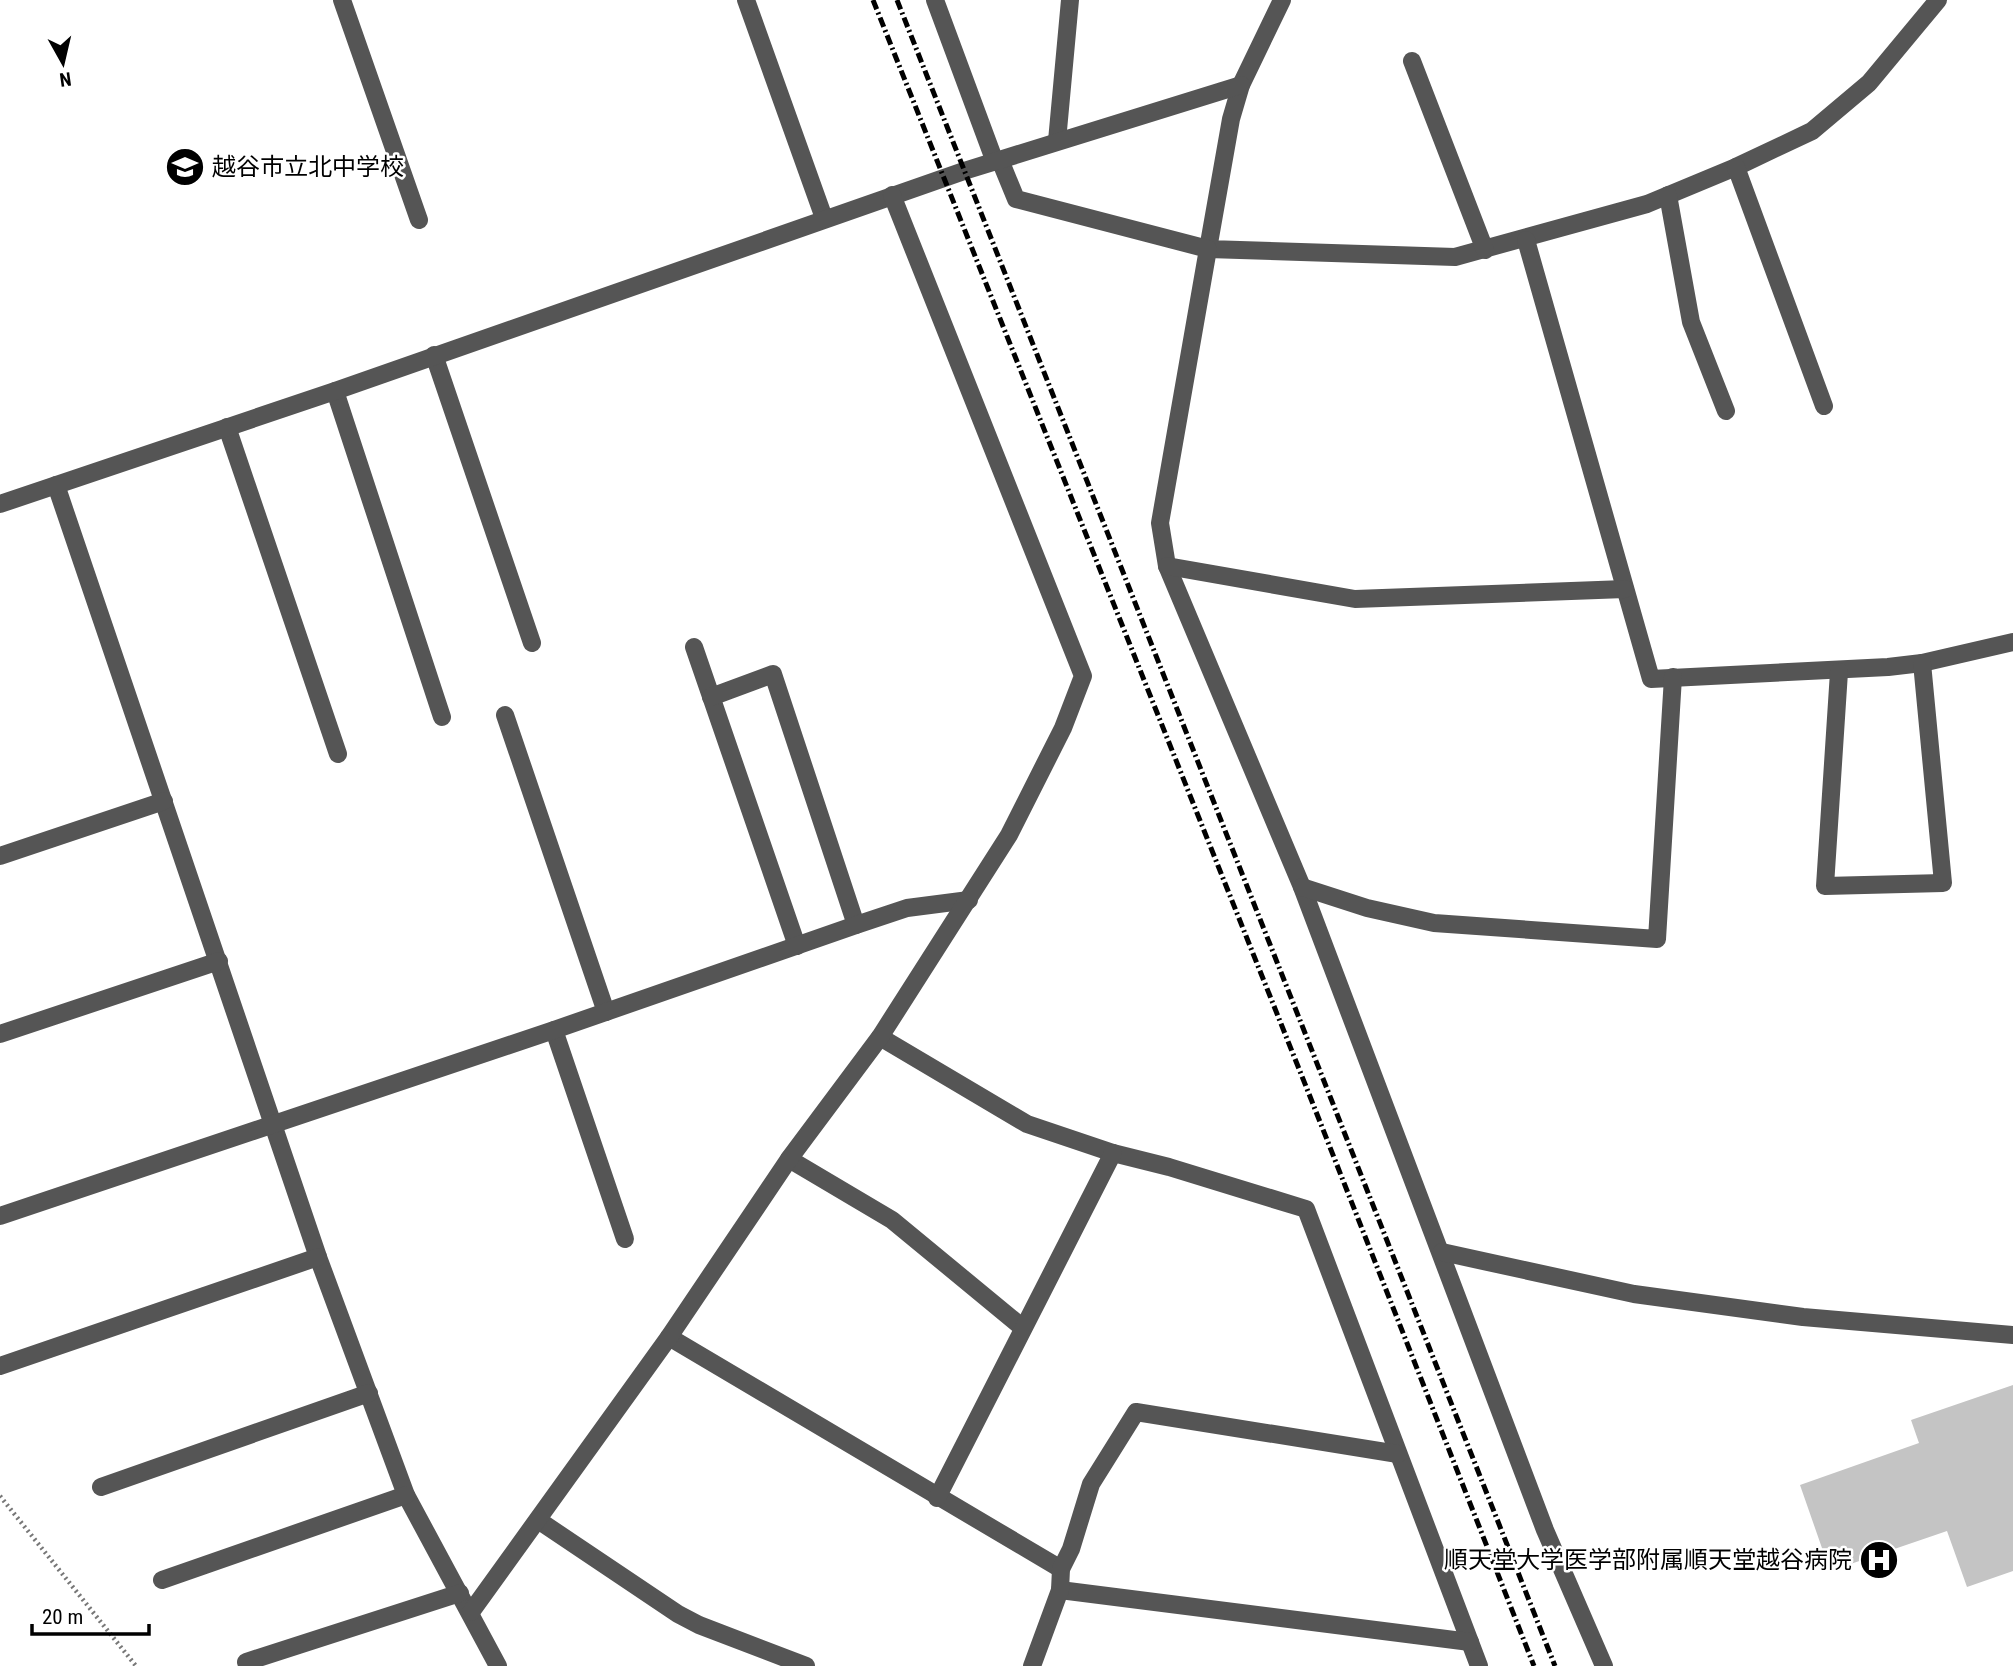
<svg xmlns="http://www.w3.org/2000/svg" width="2013" height="1666" viewBox="0 0 2013 1666" font-family="'Roboto Condensed','Noto Sans JP',sans-serif">
  <style>
    .building { fill: #c4c4c4 }
    .lines { fill: none; stroke-linecap: round; stroke-linejoin: round }
    .path { stroke: #777; stroke-width: 4.5; stroke-dasharray: 2 3.5; stroke-linecap: butt }
    .minor { stroke: #555; stroke-width: 18 }
    .rail { stroke: #000; stroke-width: 5; stroke-dasharray: 10 3.5 2 3.5; stroke-linecap: butt }
    .labels { text-anchor: middle; dominant-baseline: central; stroke-width: 5; stroke-linejoin: round; paint-order: stroke }
    .poi-label { font-size: 24px; fill: #000; stroke: #fff; text-anchor: start }
  </style>
  <rect width="100%" height="100%" fill="#fff"/>
  <path class="building" d="M2013,1385v186l-46,16 -20,-56 -117,40 -30,-86 119,-42 -8,-23z"/>
  <g class="lines">
    <path class="path" d="M0,1496l136,170"/>
    <g class="minor">
      <path d="M342,0l77,220"/>
      <path d="M746,0l78,218"/>
      <path d="M935,0l60,162"/>
      <path d="M1282,0l-41,85 -10,34 -23,130 247,8 192,-53 89,-37 76,-36 57,-48 69,-83"/>
      <path d="M1412,61l73,189"/>
      <path d="M1057,141l13,-141"/>
      <path d="M1000,160l16,39 192,50 -48,274 7,43 135,321 243,643 59,136"/>
      <path d="M1736,167l88,239"/>
      <path d="M1668,195l23,127 35,89"/>
      <path d="M1526,240l125,439 237,-12 34,-4 91,-21"/>
      <path d="M434,355l98,288"/>
      <path d="M335,391l107,326"/>
      <path d="M227,427l111,327"/>
      <path d="M56,485l262,772 88,238 92,171"/>
      <path d="M0,504l335,-113 629,-220 277,-86"/>
      <path d="M1167,566l188,33 270,-10"/>
      <path d="M694,647l103,299"/>
      <path d="M1839,672l-14,214 118,-3 -21,-220"/>
      <path d="M711,697l62,-23 83,251"/>
      <path d="M505,715l101,297"/>
      <path d="M0,856l164,-55"/>
      <path d="M1302,887l65,21 67,15 223,16 16,-262"/>
      <path d="M554,1030l71,209"/>
      <path d="M0,1034l219,-73"/>
      <path d="M880,1037l147,87 86,29 56,14 137,42 173,457"/>
      <path d="M789,1159l103,61 131,108"/>
      <path d="M0,1216l554,-186 302,-105 51,-17 62,-8"/>
      <path d="M1442,1252l192,42 169,23 210,18"/>
      <path d="M669,1337l392,232"/>
      <path d="M0,1366l318,-109"/>
      <path d="M101,1487l268,-94"/>
      <path d="M937,1498l176,-345"/>
      <path d="M538,1520l140,94 21,11 107,41"/>
      <path d="M162,1580l244,-85"/>
      <path d="M1060,1590l410,52"/>
      <path d="M471,1612l198,-275 120,-178 91,-122 129,-202 54,-107 20,-52 -191,-481"/>
      <path d="M246,1662l214,-69"/>
      <path d="M1032,1666l28,-76 1,-21 10,-20 20,-65 45,-72 262,42"/>
    </g>
    <g class="rail">
      <path d="M873,0l438,1099 223,567"/>
      <path d="M897,0l658,1666"/>
    </g>
  </g>
  <defs>
    <g id="school-disc" transform="scale(2.0125)"><circle r="9.5" fill="#000" stroke="#fff"/><path d="M0-5L7-2L0 1L-7-2ZM-4 1L0 2.5L4 1V4Q0 6-4 4Z" fill="#fff"/></g>
    <g id="hospital-disc" transform="scale(2.0125)"><circle r="9.5" fill="#000" stroke="#fff"/><path d="M-5-5h3v3.5h4V-5h3V5h-3V1.5h-4V5h-3Z" fill="#fff"/></g>
  </defs>
  <g fill-rule="evenodd">
    <use href="#school-disc" x="185" y="167"/>
    <use href="#hospital-disc" x="1879" y="1560"/>
  </g>
  <g class="labels">
    <g class="poi-label">
      <text x="212" y="167">越谷市立北中学校</text>
      <text x="1852" y="1560" text-anchor="end">順天堂大学医学部附属順天堂越谷病院</text>
    </g>
  </g>
  <g transform="translate(63 63) rotate(172)" stroke="#ffffff" stroke-width="5" paint-order="stroke">
  <path d="M0-5L12 26L0 18L-12 26Z" fill="#000000"/>
  <text y="-10" font-size="19" font-weight="bold" text-anchor="middle" fill="#000000">N</text>
  </g>
  <path d="M32 1624v10h117v-10" fill="none" stroke="#000000" stroke-width="3.5"/>
  <text x="42" y="1624" font-size="21" fill="#000000" stroke="#ffffff" stroke-width="5" paint-order="stroke">20 m</text>
</svg>
